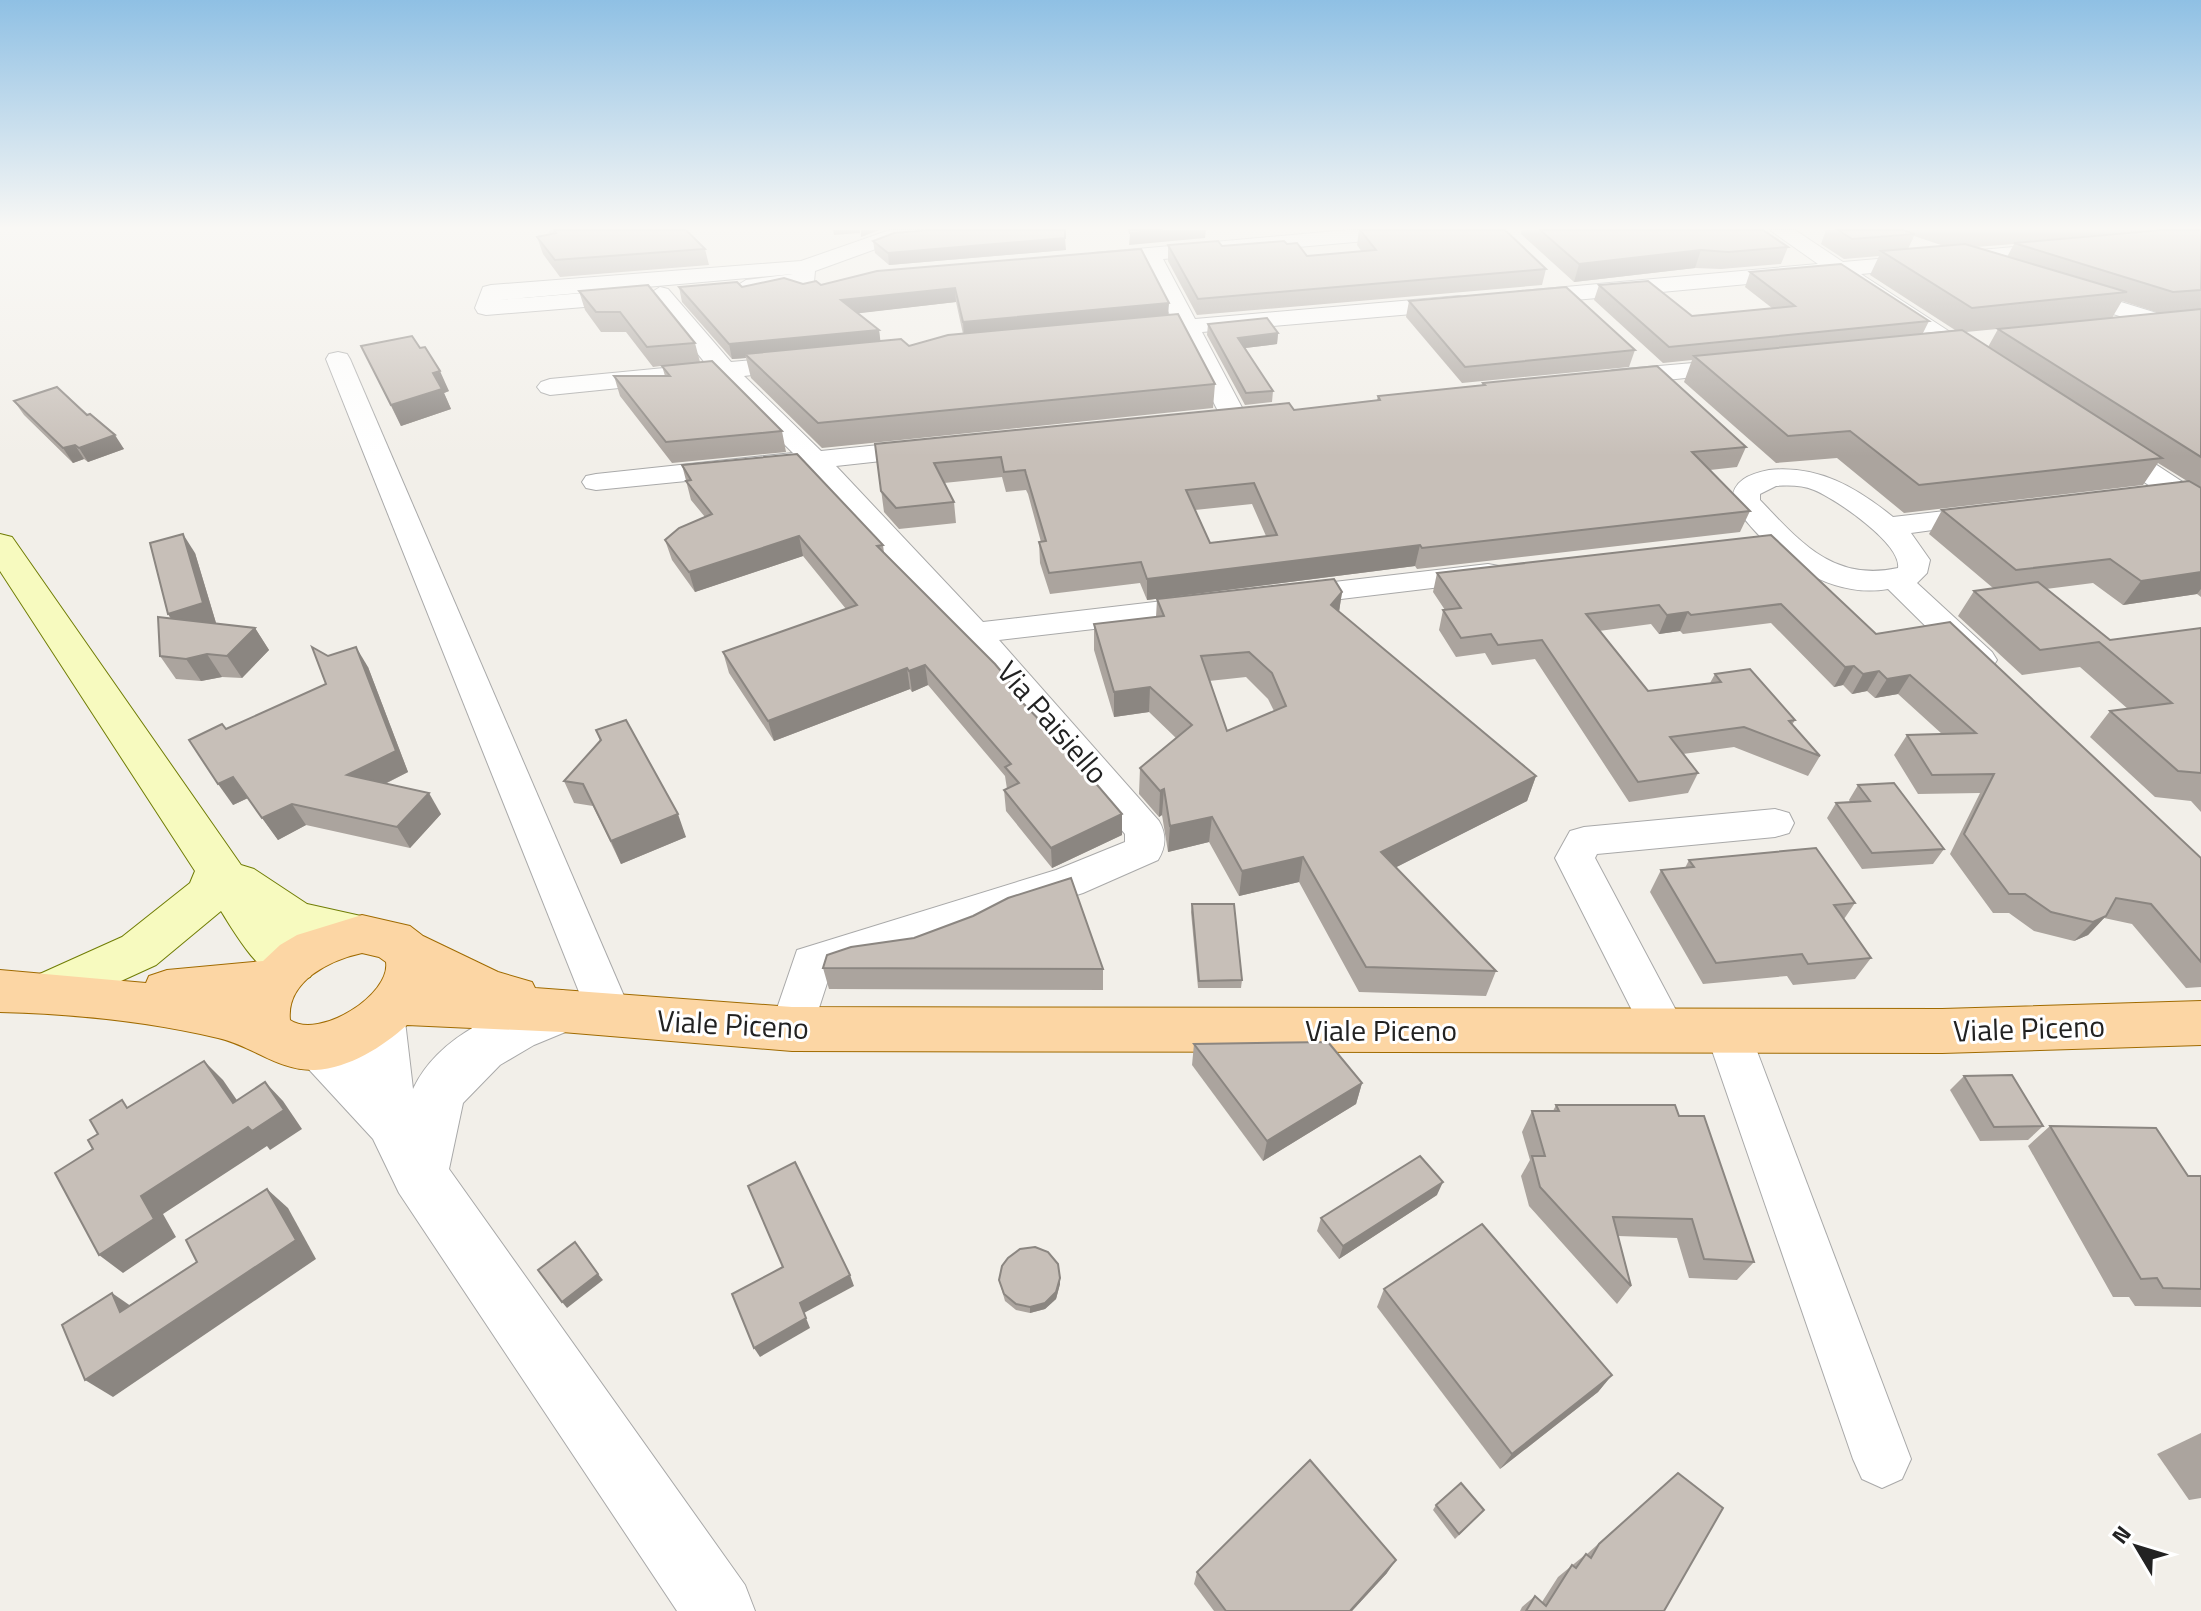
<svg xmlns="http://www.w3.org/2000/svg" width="2201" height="1611" viewBox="0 0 2201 1611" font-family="'Titillium Web',sans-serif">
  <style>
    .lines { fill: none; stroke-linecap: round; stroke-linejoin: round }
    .minor-casing { stroke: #a9a9a9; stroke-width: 2 }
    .tertiary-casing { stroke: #a9a9a9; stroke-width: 2 }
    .secondary-casing { stroke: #707d05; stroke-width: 2 }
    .primary-casing { stroke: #a06b00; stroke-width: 2 }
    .minor { fill: #fff; fill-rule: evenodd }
    .tertiary { fill: #fff; fill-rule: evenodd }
    .secondary { fill: #f7fabf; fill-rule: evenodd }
    .primary { fill: #fcd6a4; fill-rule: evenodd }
    .wall { fill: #aba49e; fill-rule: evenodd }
    .shaded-wall { fill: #8b8681 }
    .building { fill: #c7bfb8; stroke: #8b8681; stroke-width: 2; fill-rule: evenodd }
    .labels { text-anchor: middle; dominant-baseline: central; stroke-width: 6; stroke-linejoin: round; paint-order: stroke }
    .street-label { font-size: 30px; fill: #222; stroke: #fff }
  </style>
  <rect width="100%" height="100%" fill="#f2efe9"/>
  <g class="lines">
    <g class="minor-casing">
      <g id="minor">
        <path d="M890,230h84l-10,6 -69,6 -80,29 -1,11c-8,10 -71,16 -79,5l11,-7 47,-6 -293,26 133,-11 8,2 3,5 -3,5 -8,2 -147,12 -8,-2 -3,-5 8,-21 8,-2 310,-24z"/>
        <path d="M1347,230h85l-10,6 -259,23 32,60 264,-23 8,2 3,5 -3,5 -8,2 -257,22 45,85 -4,6h-18l-4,-6 -42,-83 -53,2 -4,-5 4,-5 47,-5 -30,-60 -50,4 -11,-6 11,-6z"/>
        <path d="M1770,230h25l48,32 218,-19 11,6 -11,6 -200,19 126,82 3,5 -3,5h-18l-134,-90 -315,29 -8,-2 -3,-5 3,-5 8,-2 298,-27z"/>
        <path d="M2069,286l104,32 4,5 -4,5 -8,2 -104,-32 -3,-5 3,-5z"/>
        <path d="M660,287l8,2 63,73 67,-6 9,2 3,5 -3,5 -63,8 77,75 106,-11 10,2 4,6 -4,6 -10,2 -91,10 147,156 223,-26 11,3 5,7 -5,7 -11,3 -207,24 160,181c8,14 7,26 -1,39l-75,33 -253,81 -22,68 -16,6 -16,-6 -6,-13 27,-79 259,-80 69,-28v-8l-162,-194 -155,-171 -212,21 -10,-2 -4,-6 4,-6 10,-2 197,-21 -75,-75 -168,17 -9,-3 -4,-5 4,-5 9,-3 156,-15 -57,-70z"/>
        <path d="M338,352l9,2 3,5 283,658 -6,13 -16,6 -16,-6 -6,-13 -263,-658 3,-5z"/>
        <path d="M1739,359l9,2 3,5 -3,5 -135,15 -9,-3 -4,-5 4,-5 9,-3z"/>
        <path d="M2107,437l10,2 84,55v22l-10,-3 -94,-62 -4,-6 4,-6z"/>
        <path d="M1769,470c49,-5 87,17 124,47l95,-11 10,3 5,6 -5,6 -87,12 19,27 -3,13 -10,10 75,69 5,8 -5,8 -12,3 -12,-3 -80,-79c-63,11 -123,-38 -156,-87 0,-22 18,-28 37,-32zM1776,486c13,-1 26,-1 38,4 22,9 88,54 84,78 -64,14 -97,-25 -138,-68v-6z"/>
        <path d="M1488,564l11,2 4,7 -4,7 -208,25 -11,-2 -5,-7 5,-7 11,-2z"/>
        <path d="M1775,809l14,4 5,10 -5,10 -14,4 -178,17 -2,4 92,173 -6,13 -16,6 -16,-6 -94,-186 15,-27 14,-4z"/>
        <path d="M1727,1011l16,6 6,13 162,429 -9,20 -20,9 -20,-9 -9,-20 -148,-429 6,-13z"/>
      </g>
    </g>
    <g class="tertiary-casing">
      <path id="tertiary" d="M562,990l18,6 8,15 -8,15 -46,19 -34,20 -37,38 -14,66 296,416 10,26h-78l-278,-418 -26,-54 -70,-76 -7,-16 7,-16c24,-8 34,-3 51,14l-1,-24 8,-15 18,-7 18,7 8,15 8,68c27,-57 94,-80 149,-99z"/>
    </g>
    <g class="secondary-casing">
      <path id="secondary" d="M0,534l12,3 229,328 13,4 53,35 72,16 7,14 -7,14 -17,5 -63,-13 11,9 7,14 -7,14c-6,2 -14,6 -19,6 -29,-2 -56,-50 -70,-72l-65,54 -105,48 -18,-6 -7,-15 7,-15 89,-40 68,-54 5,-12 -195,-300z"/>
    </g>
    <g class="primary-casing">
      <path id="primary" d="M362,915l48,11 13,10 75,36 34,10 3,6 257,19 1150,2 259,-8v44l-259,8 -1150,-2 -230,-19 -155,-7c-25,22 -57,43 -92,45 -37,1 -62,-24 -97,-32 -71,-17 -145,-24 -218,-26v-42l146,13 3,-7 18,-6 96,-9 17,-16 17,-10zM362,953l17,4 7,5c5,33 -67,78 -96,58 -4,-39 40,-60 72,-67z"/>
    </g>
    <use href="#minor" class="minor"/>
    <use href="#tertiary" class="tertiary"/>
    <use href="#secondary" class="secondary"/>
    <use href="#primary" class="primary"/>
  </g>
  <g class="wall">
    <path d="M549,230h137l19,19 4,16 -149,12 -17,-23 -6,-17 13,-2z"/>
    <path d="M1359,230h146l41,39 -4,16 -345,30 -29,-54v-16l54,1 65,-2 20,12 55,-4 -5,-7z"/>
    <path d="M1522,230h241l25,17 -7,17 -60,5 -26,-1 -121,14 -53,-48z"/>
    <path d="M1826,230h375v367l-4,-3 -74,11 -30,-22 -47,6 64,51 91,-12v184l-10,-11 -36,-4 -65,-60 20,-26 18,-2 -48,-42 -58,8 -64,-59 16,-25 19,-3 -64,-54 13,-24 245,-29 -29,-18 -15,22 -239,28 -67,-55 -61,5 -92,-81 8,-22 -29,3 -69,-63 5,-15 93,31 80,-8 -27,-21 5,-15 179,49 -6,12 32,-3 -85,-55 9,-19 -35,3 -23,-15zM1914,236l30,10 -36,3zM2014,244l-7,13 -31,-10zM2122,301l37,12 -161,16 -10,18 -22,-15 146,-14z"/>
    <path d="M873,241l193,9 -177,15 -14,-12z"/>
    <path d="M877,271l291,43 47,70 -2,24 -391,40 -71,-70 -5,-20 -14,1 -50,-57 -3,-15h63l61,-3 18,1zM956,302l7,32 -54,12 -29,-5 -1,-11 -21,-17z"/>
    <path d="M579,291l116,52 5,19 82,69 4,21 -114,11 -52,-67 -6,-20h51l-3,-10 6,-1 -15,2 -27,-35h-25l-16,-22z"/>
    <path d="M1409,301l226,49 -6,17 -167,16 -56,-66z"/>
    <path d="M1208,324l70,9 -1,11 -32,4 28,43 -1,11 -27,3 -38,-70z"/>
    <path d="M361,346l88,45 -5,2 7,16 -50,17z"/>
    <path d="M1483,383l263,64 -9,20 -27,3 40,41 -10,21 -323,37 -2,-3 -268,34 -7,-17 -90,11 -10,-31 -1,-21h2l-13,-48 -2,-4 -20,2 -4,-15 -58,6 10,19 2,21 -57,6 -15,-17 -9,-68 419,-34 83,-10 1,-4 104,-11zM1252,504l14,32 -56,7 -15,-33z"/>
    <path d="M14,401l73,14 37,34 -36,13 -4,-3 -11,4 -49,-48z"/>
    <path d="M682,465l201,80 1,8 136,148 102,134 -70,33 -46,-57 -2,-21 3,-1 -2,-13 -77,-91 -16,7 -2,-3 -136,52 -45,-68 -6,-21 123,-43 -43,-53 -108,36 -23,-32 -7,-20 40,-23 -14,-17z"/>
    <path d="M1771,535l105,99 325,224v129l-15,1 -54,-64 -28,-6 -16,17 -14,6 -40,-10 -25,-18h-16l-43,-59 30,-61 -62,1 -24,-39 13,-20 35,-1 -44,-40 -23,4 -8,-7 -15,3 -9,-9 -9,2 -63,-64 -88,11 -3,-3 -21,3 -8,-10 -52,7 49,60 62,-8 5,-9 80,46 -3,5 28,31 -12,20 -74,-29 -51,7 15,19 -10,20 -59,9 -94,-143 -43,6 -7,-12 -29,4 -17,-27 4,-20h2l-12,-18 4,-19z"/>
    <path d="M195,553l21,70h-2l41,5 14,22 -27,28 -20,-1 -21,4 -25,-2 -16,-23 11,-37 -3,-5z"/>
    <path d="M1342,592l-3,20 197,164 -9,25 -131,66 100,104 -10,25 -127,-4 -60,-110 -60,14 -30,-54 -41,10 -6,-37 -3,2 -20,-23 1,-26 36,-30 -27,-26 -35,5 -20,-67v-26l62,-7 1,-18zM1246,677l22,22 6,12 -47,20 -18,-50z"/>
    <path d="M328,656l40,11 40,105 -23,12 56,30 -31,34 -104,-23 -28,15 -30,-42 -15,7 -7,-76 100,-45z"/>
    <path d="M596,730l90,107 -65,27 -28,-58 -19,-3 -10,-22 36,-40z"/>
    <path d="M1858,785l86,64 -11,15 -71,5 -35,-51 9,-15 14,-1 -1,-2z"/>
    <path d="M1689,860l166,43 -11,16 27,39 -16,21 -62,6 -6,-9 -84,8 -53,-92 11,-22 24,-2z"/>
    <path d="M1192,904l50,76 -1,8h-43l-7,-76z"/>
    <path d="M823,968l280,1v21l-274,-1z"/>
    <path d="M1194,1044l168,39 -6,21 -93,57 -71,-96z"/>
    <path d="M1964,1076l79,50 -15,14 -48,1 -30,-51z"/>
    <path d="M1556,1105l123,11 75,146 -17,18 -48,-2 -12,-40 -59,-2 13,50 -14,18 -88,-98 -8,-30 9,-16 -8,-28 10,-21h21z"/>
    <path d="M2050,1126l138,50h13v131l-66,-1 -6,-9h-16l-85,-151z"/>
    <path d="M1437,1195l-98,64 -22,-28 4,-13z"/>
    <path d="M999,1280l61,4 -4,15 -11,10 -15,4 -14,-3 -11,-9z"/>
    <path d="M1384,1289l228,86 -14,17 -98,77 -123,-162z"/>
    <path d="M2201,1433v65l-12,2 -32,-46z"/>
    <path d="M1678,1473l-14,138h-144l2,-4 13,-11 7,6 16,-25 28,-23h1z"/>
    <path d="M1436,1505l48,5 -29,29 -22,-29z"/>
    <path d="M1197,1572l190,1 -35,38h-138l-20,-27z"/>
  </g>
  <g class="shaded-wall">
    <path d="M833,230h27v3l-26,2z"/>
    <path d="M861,230h19l-19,7z"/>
    <path d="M1163,230h43l-1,8 -76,7 1,-12z"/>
    <path d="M1065,238l1,12 -177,15 -1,-12z"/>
    <path d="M1701,250l-6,18 -121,14 5,-18z"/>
    <path d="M955,288l1,14 -112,13 -3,-15z"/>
    <path d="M1169,303l-1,14 -204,20 -1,-15z"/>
    <path d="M879,330l2,15 -136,9 1,4 -14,1 -3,-15z"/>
    <path d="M1278,333l-1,11 -40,5 1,-11z"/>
    <path d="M440,371l9,20 -5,2 7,16 -50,17 -10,-21 42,-32z"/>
    <path d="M115,435l9,14 -36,13 -9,-14z"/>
    <path d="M75,445l9,14 -11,4 -10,-15z"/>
    <path d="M183,534l12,19 21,70 -34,11 -14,-20z"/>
    <path d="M799,536l4,20 -108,36 -6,-20z"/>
    <path d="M1420,545l-5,21 -268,34v-21z"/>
    <path d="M2201,572v17l-4,5 -74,11 18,-24z"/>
    <path d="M1342,592l-4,26 -7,-13z"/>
    <path d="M1688,612l-8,19 -21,3 8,-19z"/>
    <path d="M255,628l14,22 -27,28 -15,-22z"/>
    <path d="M356,647l12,20 40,105 -48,24 -13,-21z"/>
    <path d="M207,654l15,23 -21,4 -15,-22z"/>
    <path d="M925,665l3,20 -16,7 -3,-21z"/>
    <path d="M1854,666l-11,19 -9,2 11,-20z"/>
    <path d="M907,668l3,21 -136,52 -6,-20z"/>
    <path d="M1879,671l-12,20 -15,3 11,-20z"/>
    <path d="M1910,675l-12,19 -23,4 12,-19z"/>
    <path d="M1150,687l-1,25 -35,5v-25z"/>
    <path d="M1536,776l-9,25 -152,77 6,-26z"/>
    <path d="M233,777l15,21 -15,7 -15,-21z"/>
    <path d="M1164,789l-2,26 -3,2 1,-26z"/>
    <path d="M429,793l12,21 -31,34 -13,-21z"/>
    <path d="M292,804l14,21 -28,15 -16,-22z"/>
    <path d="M678,814l8,23 -65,27 -10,-23z"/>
    <path d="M1122,814v21l-70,33 -1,-20z"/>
    <path d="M1212,817l-3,25 -41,10 2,-26z"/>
    <path d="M1303,857l-4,25 -60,14 3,-25z"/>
    <path d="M2106,916l-18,19 -14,6 19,-19z"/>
    <path d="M204,1061l19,19 29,42 -19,-19z"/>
    <path d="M265,1082l18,19 19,28 -32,21 -3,-4 -104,68 13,23 -53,36 -24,-18 42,-59z"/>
    <path d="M1362,1083l-6,21 -93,57 4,-20z"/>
    <path d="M1443,1182l-6,13 -98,64 4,-13z"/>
    <path d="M267,1189l21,19 28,51 -203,138 -28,-17z"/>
    <path d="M598,1274l5,6 -36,28 -5,-6z"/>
    <path d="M850,1275l4,11 -50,27 -4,-10z"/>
    <path d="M1060,1278v6l-4,15 -11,10 -15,4v-6z"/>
    <path d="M112,1293l26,18 -18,1z"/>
    <path d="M806,1318l4,10 -50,29 -6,-9z"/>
    <path d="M1612,1375l-14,17 -98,77 12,-15z"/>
    <path d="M1396,1560l-9,13 -35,38h-2z"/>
  </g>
  <g class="building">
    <path d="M554,230h132l19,19 -150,11 -18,-23 19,-4z"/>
    <path d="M929,230h136v8l-177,15 -15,-12 21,-8z"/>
    <path d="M1129,230h34l-33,3z"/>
    <path d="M1360,230h145l41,39 -348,30 -30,-54 50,-4 4,5 62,-5 3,3 10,-1 10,13 69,-6z"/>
    <path d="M1540,230h223l25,17 -60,5 -27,-2 -122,14z"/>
    <path d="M1838,230h65l12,4 -63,5z"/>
    <path d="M2162,230h39v60l-28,2 -159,-49z"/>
    <path d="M1965,244l162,48 -155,16 -91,-57z"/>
    <path d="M1141,249l28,54 -206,19 -8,-34 -114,12 38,30 -150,14 -50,-57 58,-5 5,5 42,-9 19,6 13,-3 5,4 56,-14z"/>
    <path d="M1841,264l88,57 -260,26 -70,-62 49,-4 44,35 103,-10 -45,-34z"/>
    <path d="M648,285l47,58 -48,4 -27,-35h-24l-17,-21z"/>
    <path d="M1566,287l69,63 -170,17 -56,-66z"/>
    <path d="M2201,309v148l-203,-128z"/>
    <path d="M1178,314l37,70 -397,39 -73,-69 156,-15 8,7 39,-11z"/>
    <path d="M1267,318l11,15 -40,5 35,53 -27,2 -38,-69z"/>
    <path d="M1962,330l200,128 -243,27 -69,-54 -62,5 -94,-80z"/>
    <path d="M412,336l8,12 5,-1 15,24 -7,2 9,16 -51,16 -30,-59z"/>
    <path d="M712,361l70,70 -116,11 -52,-66h56l-8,-10z"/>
    <path d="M1657,366l89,81 -54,5 58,59 -328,37 -2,-3 -273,34 -6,-17 -92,11 -10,-31 7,-1 -20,-67 -1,-4 -21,2 -3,-15 -67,6 20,39 -58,6 -15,-17 -6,-47 414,-41 5,7 86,-10 -2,-4 107,-11 -2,-2zM1254,483l23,52 -67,8 -24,-53z"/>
    <path d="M57,387l30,28 3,-1 25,21 -36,13 -4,-3 -12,3 -49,-47z"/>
    <path d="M797,454l86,91 -6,1 118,118 25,30 -4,2 41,42 65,76 -71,34 -47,-58 15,-7 -14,-16 6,-3 -86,-99 -16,6 -2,-3 -139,53 -45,-69 134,-47 -58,-69 -110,36 -24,-32 14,-12 33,-14 -26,-33 5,-1 -9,-15z"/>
    <path d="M2189,481l12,7v84l-60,9 -31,-22 -94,11 -74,-60z"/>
    <path d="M183,534l20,69 -35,11 -18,-71z"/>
    <path d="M1771,535l105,99 74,-12 251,236v104l-50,-58 -35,-6 -10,18 -13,6 -42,-10 -26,-18h-16l-45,-60 30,-60 -62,1 -25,-40 69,-2 -66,-58 -23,4 -8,-8 -16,3 -9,-8 -9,1 -64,-63 -90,11 -3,-3 -21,3 -8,-10 -73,9 62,77 73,-9 -6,-8 35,-5 45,51 -6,1 31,35 -76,-29 -74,10 28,36 -60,9 -96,-142 -44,5 -7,-11 -30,4 -18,-28 18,-2 -24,-35z"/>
    <path d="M1334,579l8,13 -11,13 205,171 -155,76 115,119 -130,-4 -63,-110 -61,14 -30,-54 -42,9 -6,-37 -4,2 -20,-23 52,-43 -42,-38 -36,5 -20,-68 70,-8 -7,-17zM1249,652l23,21 14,33 -59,25 -26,-75z"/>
    <path d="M2038,582l72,58 91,-12v145l-23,-2 -68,-60 62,-8 -73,-61 -59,8 -66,-59z"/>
    <path d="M158,617l97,11 -28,28 -20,-2 -21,5 -26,-3z"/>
    <path d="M312,647l16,9 28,-9 40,104 -49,24 82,18 -32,34 -105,-23 -30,14 -29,-41 -15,7 -29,-44 33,-16 4,5 100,-45z"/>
    <path d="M626,720l52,94 -67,27 -28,-57 -19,-3 37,-41 -5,-10z"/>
    <path d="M1894,783l50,66 -72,4 -36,-50 34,-2 -12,-16z"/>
    <path d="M1816,848l39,55 -21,2 37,53 -63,6 -6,-10 -86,9 -55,-93 33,-3 -5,-7z"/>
    <path d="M1071,878l32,91 -280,-1 4,-13 24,-8 63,-9 59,-22 35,-18z"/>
    <path d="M1192,904h42l8,76 -43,1z"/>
    <path d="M1328,1042l34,41 -95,58 -73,-97z"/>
    <path d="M204,1061l29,42 32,-21 19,28 -32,21 -4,-4 -107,69 13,23 -55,36 -44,-82 38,-24 -5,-9 10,-6 -8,-14 32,-20 5,8z"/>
    <path d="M2012,1075l31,51 -49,1 -30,-51z"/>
    <path d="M1556,1105h119l4,11h25l50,146 -50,-3 -12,-40 -79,-2 18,69 -91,-99 -8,-31h13l-13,-45h27z"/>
    <path d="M2050,1126l106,2 32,48h13v113l-38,-1 -6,-10 -16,1z"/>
    <path d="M1420,1156l23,26 -100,64 -22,-28z"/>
    <path d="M795,1162l55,113 -50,28 6,15 -52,30 -22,-54 51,-27 -35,-81z"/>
    <path d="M267,1189l29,51 -211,140 -23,-55 50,-32 8,19 77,-50 -11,-22z"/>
    <path d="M1482,1224l130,151 -100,79 -128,-165z"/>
    <path d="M575,1242l23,32 -36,28 -24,-32z"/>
    <path d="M1035,1247l13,5 10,12 2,14 -4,14 -11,11 -15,4 -14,-3 -12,-10 -5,-14 3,-14 6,-8 12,-9z"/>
    <path d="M1310,1460l86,100 -46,51h-124l-29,-39z"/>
    <path d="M1678,1473l45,35 -59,103h-138l9,-15 11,10 26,-41 4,3 10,-14 5,4 8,-14z"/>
    <path d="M1461,1483l23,27 -25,24 -23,-29z"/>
  </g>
  <linearGradient id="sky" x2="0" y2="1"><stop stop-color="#8fc0e4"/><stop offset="0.5" stop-color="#f9f8f5"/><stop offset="1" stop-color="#f9f8f5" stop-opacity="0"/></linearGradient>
  <rect width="2201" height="456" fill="url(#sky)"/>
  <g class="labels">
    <g class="street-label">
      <text transform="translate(1053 722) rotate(49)">Via Paisiello</text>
      <text transform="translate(733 1024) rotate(3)">Viale Piceno</text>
      <text transform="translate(2029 1028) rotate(-2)">Viale Piceno</text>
      <text x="1381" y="1030">Viale Piceno</text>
    </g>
  </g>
  <g transform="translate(2137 1547) rotate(308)" stroke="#ffffff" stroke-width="6" paint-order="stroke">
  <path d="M0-6L14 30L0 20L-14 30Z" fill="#222222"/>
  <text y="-12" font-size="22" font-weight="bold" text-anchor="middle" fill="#222222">N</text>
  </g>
</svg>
